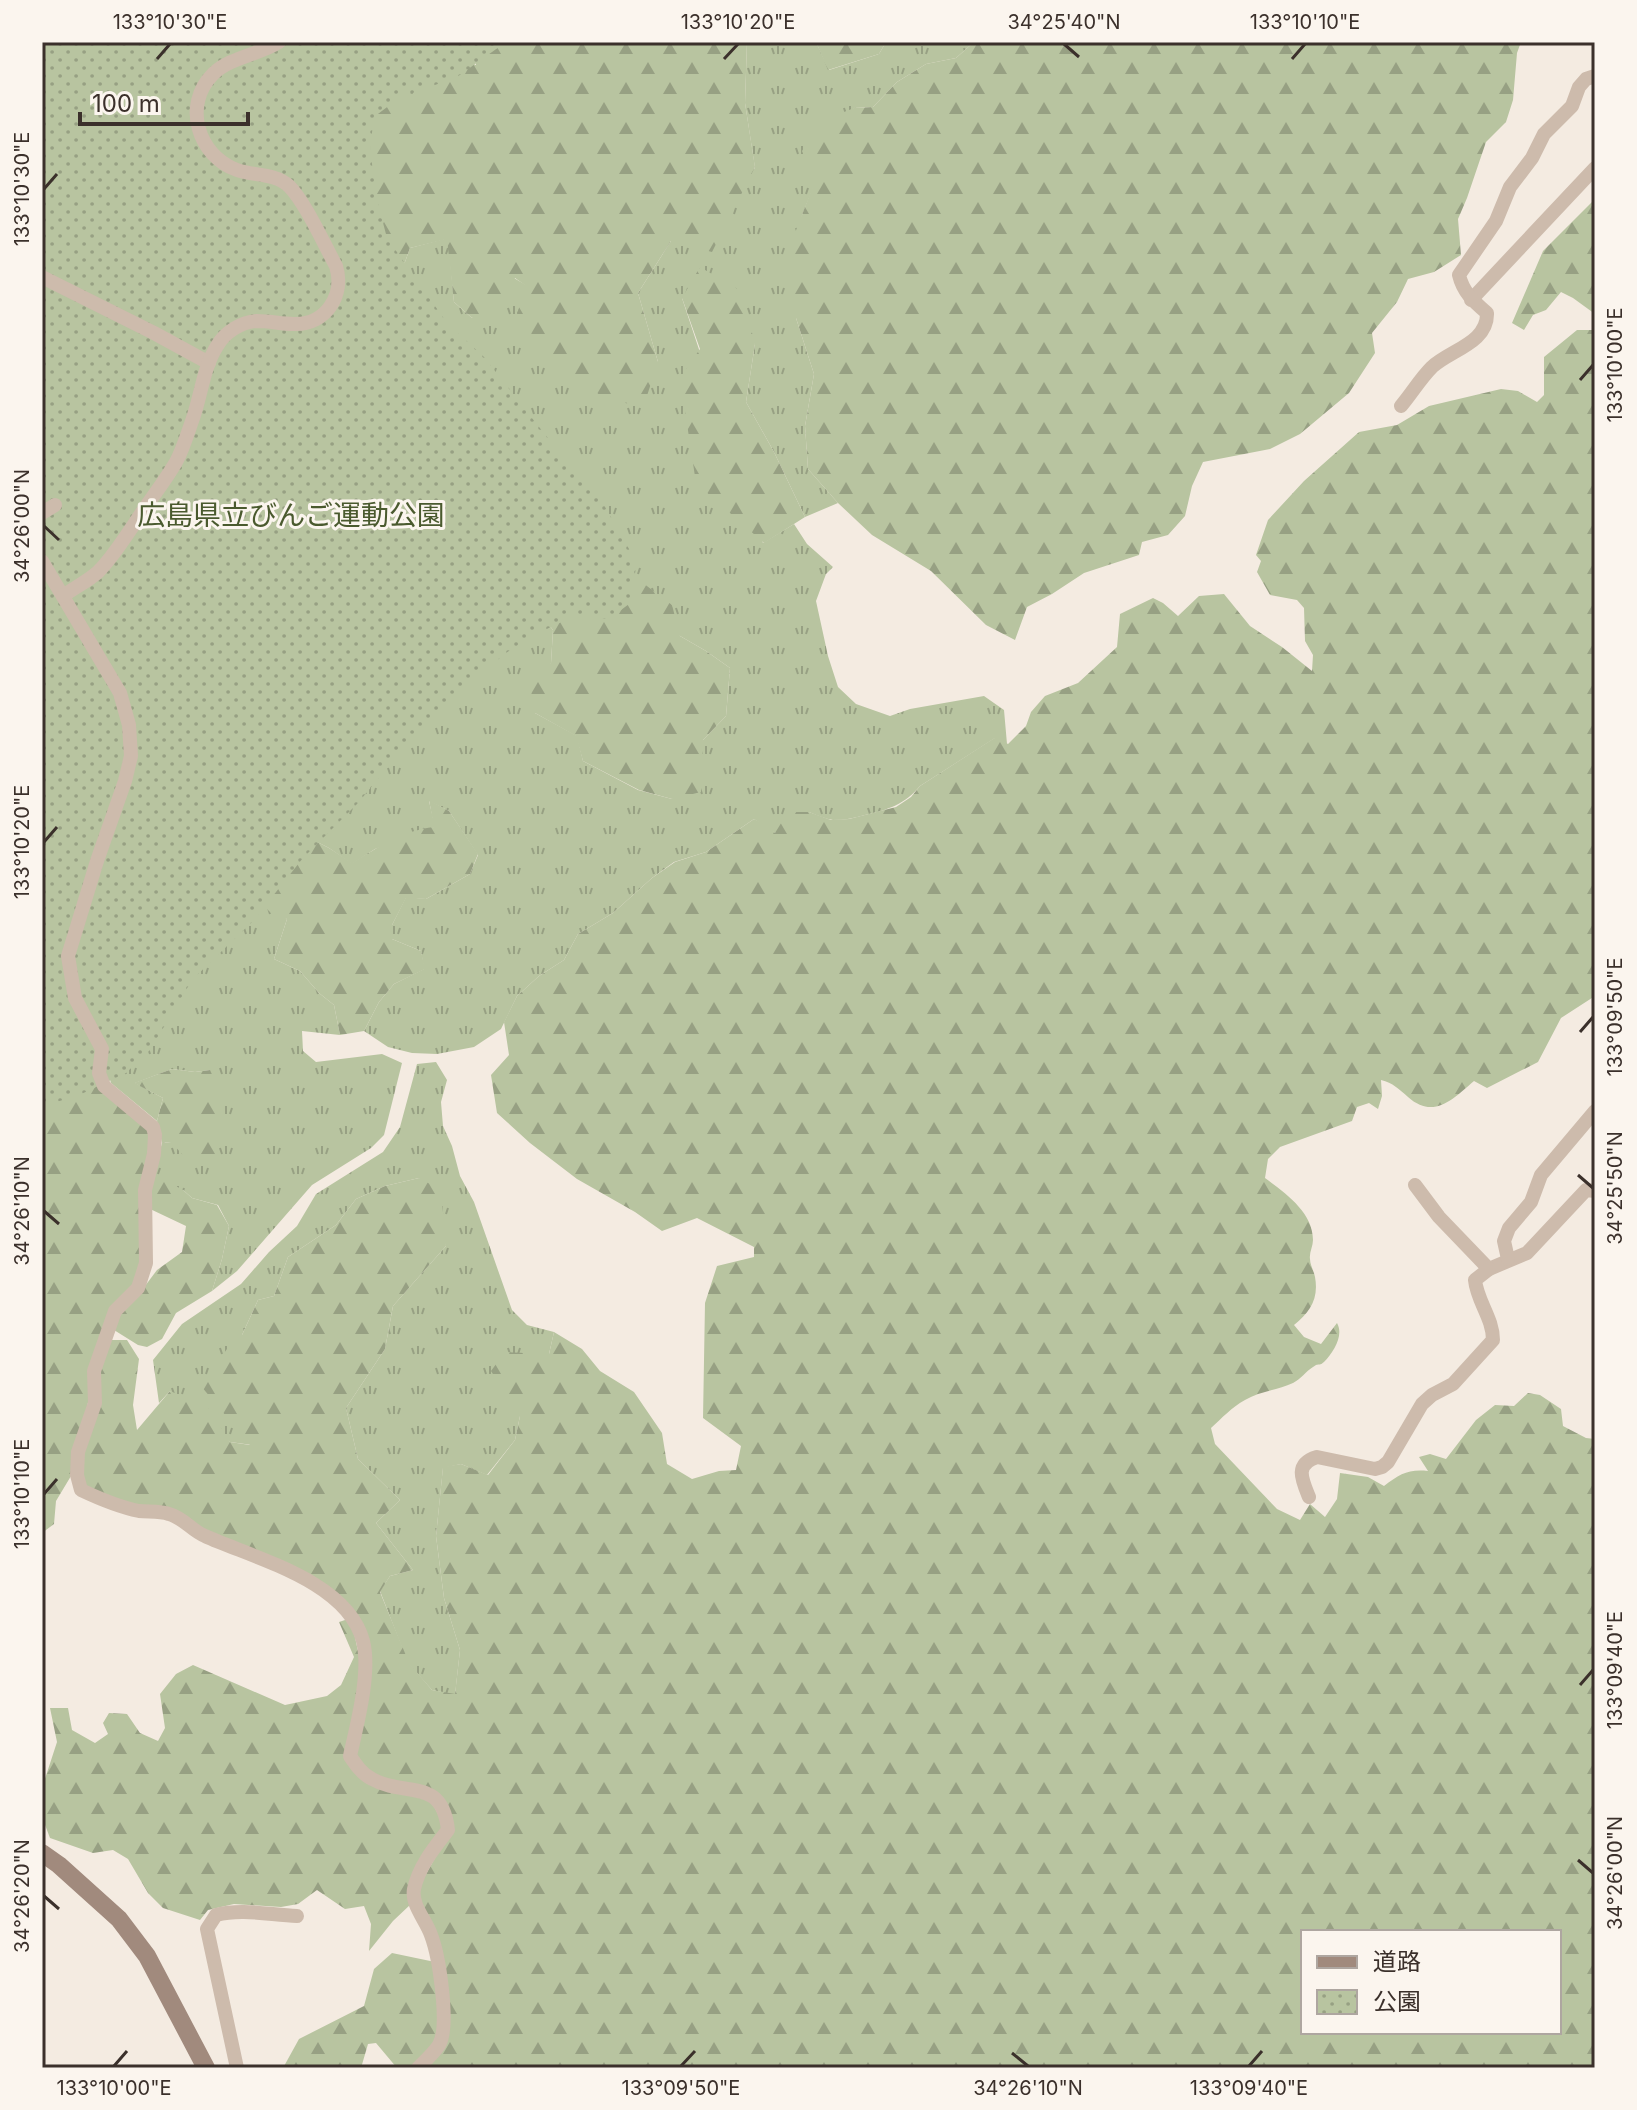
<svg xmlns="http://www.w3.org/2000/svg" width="1637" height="2110" viewBox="0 0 1637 2110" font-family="Inter,'Noto Sans JP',sans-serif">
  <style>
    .grass { fill: url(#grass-tufts) }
    .forest { fill: url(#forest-firs); fill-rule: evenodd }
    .park { fill: url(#park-dots) }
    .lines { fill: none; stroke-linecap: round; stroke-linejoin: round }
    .street { stroke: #cdbbac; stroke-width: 14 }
    .secondary { stroke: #a18a7d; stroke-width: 18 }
    .ticks { fill: none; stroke: #3b302b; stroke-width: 3 }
    .labels { text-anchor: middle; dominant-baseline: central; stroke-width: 6; stroke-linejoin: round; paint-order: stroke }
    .park-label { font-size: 28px; fill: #4a5a2e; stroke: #fbf5ee }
    .neatline { fill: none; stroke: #3b302b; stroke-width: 3 }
    .ticks-label { font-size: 20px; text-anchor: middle; fill: #3b302b }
  </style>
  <defs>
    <pattern id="grass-tufts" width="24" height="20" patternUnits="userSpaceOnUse" patternTransform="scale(2)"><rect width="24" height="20" fill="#b8c4a0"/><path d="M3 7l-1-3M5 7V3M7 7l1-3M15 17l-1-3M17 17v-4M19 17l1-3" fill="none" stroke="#97a083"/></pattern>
    <pattern id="forest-firs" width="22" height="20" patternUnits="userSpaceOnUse" patternTransform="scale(2)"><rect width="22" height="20" fill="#b8c4a0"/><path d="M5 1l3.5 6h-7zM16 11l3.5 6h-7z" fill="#97a083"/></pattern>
    <pattern id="park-dots" width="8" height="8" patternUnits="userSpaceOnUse" patternTransform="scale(2)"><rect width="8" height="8" fill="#b8c4a0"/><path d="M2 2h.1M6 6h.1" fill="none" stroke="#97a083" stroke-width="1.8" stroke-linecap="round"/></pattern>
  </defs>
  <rect width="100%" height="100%" fill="#f4ebe1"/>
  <g class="grass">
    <path d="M747,42h69l13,28 50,-16 7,-12h88l-18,16 -30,6 -29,18 -24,25 -19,1 -38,73 -14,34 -6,103 18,56 -9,52 3,43 30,34 -33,14 -31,-65 -28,-50 9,-58 -73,-46 81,245 31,-19 13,20 26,23 -7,7 -10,27 12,55 10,31 18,17 34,12 20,-7 74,-13 20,14 3,34 -12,-6 -75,48c-15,18 -32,24 -55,29 -10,3 -21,5 -32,5 -8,-1 -16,-5 -24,-8l-34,21 -21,-14 -48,33 -32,10 -22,16 -39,35 -35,21 -14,26 -25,16 -22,20 -16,33 -27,18 -37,7 -25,-1 -24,-6 -24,-16 15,-29 15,-18 30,-15 -3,-18 -29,-12v-14l14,-28 20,2 44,-25 8,-19 -29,-44 -20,-10 6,26 -60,22 -23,15 -23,-16 -51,-26 251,-221 24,29 -2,33 -16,50 42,23 6,25 55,29 34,9 31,-59 23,-24 4,-48 -24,-17 -26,-15 -67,-65 -213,-295 10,-28 38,-10 6,64 18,16 42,-40 144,84 -20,-69 33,-52 84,-73 -10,-65z"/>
    <path d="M255,897l32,22 -13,40 26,12 19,22 15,12 6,30 -38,-4 1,20 13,11 66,-8 20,9 -18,72 -13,13 -59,37 -75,86 -25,20 10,-32 7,-33 -11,-21 -26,-7 -9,-8 -33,-1 12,-46 9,-1 39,-72 -15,2 -23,-3 -37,14 28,15 -6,23 -46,-38 -4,-14z"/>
    <path d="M436,1062l11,18 -6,22 2,24 9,20 8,30 14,26 38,108 15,15 27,7 -5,22 -29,62 -5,24 -28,35 -26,-11 -18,4 -7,68 8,62 16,52 -5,45 -23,-5 -24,-27 -28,-72 10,-15 23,-6 -37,-47 24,-23 -42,-41 -12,-51 39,-59 8,-43 53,-60 -27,-68 -34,8 -29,13 -20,26 -48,32 -14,39 -16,4 -16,35 10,110 -22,-3 -60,-51 -11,12 -6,-43 29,-36 59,-40 28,-32 28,-26 19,-32 67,-42 17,-25 17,-63z"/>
  </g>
  <g class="forest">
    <path d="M476,42h271l-2,61 10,64 -43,85 -41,-11 -33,52 20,69 -15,46 -42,-12 -57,-44 -27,-39 12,-25 -14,-10 -16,31 -27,9 -18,-16 -7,-63 -37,9 -10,28 -121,-162 161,-62 36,13z"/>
    <path d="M816,42h70l-7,12 -51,16z"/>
    <path d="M974,42h547l-4,11 -4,47 -7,22 -20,20 -19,56 -9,21 3,36 -27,17 -26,7 -11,23 -25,31 3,20 -26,40 -49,41 -30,15 -67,13 -11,24 -7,30 -17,19 -26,7 -3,13 -55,18 -32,21 -25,13 -12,33 -29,-15 -55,-54 -59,-36 -34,-32 -30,-34 -3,-43 9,-52 -18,-56 -11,-59 30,-78 -13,-30 22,-31 30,-12 19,-1 24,-25 29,-18 30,-6z"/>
    <path d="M1595,199v115l-22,-16 -12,-6 -15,18 -13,5 -9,15 -12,-7 31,-72z"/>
    <path d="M700,267l41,24 14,53 -9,58 28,50 31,65 -41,26 -68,-60 -16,-105 20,-29 -18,-51z"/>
    <path d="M1577,330h18v666l-34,22 -23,44 -51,26 -13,-7c-21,18 -40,39 -66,16 -9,-8 -15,-14 -27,-17l1,16 -4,13 -9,-6 -12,4 -5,14 -72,26 -12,12 -3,19c20,15 48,34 48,62 0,6 -4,13 -3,19 0,6 4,12 5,18 4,22 -5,35 -21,48l10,12 17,7 16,-21c7,12 -3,29 -13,39 -6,5 -4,0 -11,5 -8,5 -12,12 -20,16 -15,7 -33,8 -48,17 -13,7 -23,18 -34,28l4,16 41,43 21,22 23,11 10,-16 15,13 12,-18 3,-26 28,4 16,9c16,-12 24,-17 44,-15l-9,-14 11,-3 16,5 30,-39 19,-15 19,1 14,-13 12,2 21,14 2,17 23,12 9,1v629h-1173l18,-20 6,-37 -30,-119 34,-61 -8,-31 -68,-22 -21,-22 13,-114 -57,-65 -171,-69 -55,-19 -2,-36 16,-82 10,-31h20l12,19 -6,46 4,25 33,-39 38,16 22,35 20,3 -49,-59 33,-47 8,-4 16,-35 16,-4 14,-39 48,-32 20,-26 29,-13 34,-8 22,12 5,56 -53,60 -8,43 -39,59 12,51 42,41 -24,23 37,47 -23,6 -10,16 29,71 23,27 23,4 5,-44 -16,-52 -8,-62 7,-69 18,-3 27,11 27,-35 5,-24 -29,-45 14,-19 44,2 5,-22 28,17 18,22 34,21 28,41 5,31 25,15 27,-8 17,-1 5,-24 -38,-28 2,-115 12,-37 37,-9v-10l-57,-29 -35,13 -27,-19 -58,-33 -47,-36 -33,-30 -6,-38 18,-20 -5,-33 13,-26 22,-20 25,-16 14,-26 35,-21 39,-35 23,-16 31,-10 48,-33 14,7 7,7 13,-21h21l22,8 18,-1 47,-12 15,-10 9,-11 76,-49 12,7 18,-18 5,-14 14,-16 33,-13 39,-36 3,-33 33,-16 10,5 15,13 21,-20 25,-2 26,32 32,21 30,24 1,-16 -8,-14 -1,-33 -7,-8 -27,-5 -13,-23 4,-11 -5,-6 12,-35 36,-39 55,-49 38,-7 32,-19 72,-17 17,2 19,11 7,-7v-38zM1303,1932h256v100h-256z"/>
    <path d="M613,571l26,9 33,25 8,31 26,15 24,17 -4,48 -23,24 -2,52 -29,7 -33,-9 -56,-29 -7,-25 -41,-23 -6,-32 22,-18 2,-33 -23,-29z"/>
    <path d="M429,800l20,11 29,43 -8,20 -44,25 -20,-1 -14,27v14l29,12 4,18 -31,15 -15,18 -15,29 -24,4 -6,-30 -15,-12 -19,-22 -26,-12 13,-40 -15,-5 -17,-17 24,-75 50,26 23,15c25,-15 52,-33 82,-36z"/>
    <path d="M42,977l51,96 55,57 1,5 -9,127 -7,22 -23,24 -39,168 -15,25 -2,23 -12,9z"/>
    <path d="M172,1069l23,3 15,-2 13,29 1,27 -8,31 -26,6 -19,-21 -9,1 -5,-22 6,-23 -29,-15z"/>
    <path d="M165,1180l18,10 9,8 25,7 12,21 -7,33 -10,32 -36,22 -14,26 -15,8 -9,-2 -24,-15 7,-17 21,-23 15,-20 25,-18 4,-26 -38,-18 2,-19z"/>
    <path d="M351,1618l12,57 -15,81 10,15 70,24 18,34 -35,75 -18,17 -24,30 2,-27 -7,-18 -19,3 -28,-19 -19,14 -17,3 -47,-3 -26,6 -8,10 -37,-12 -15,-15 -20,-34 -15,-9 -20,3 -43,-15 -8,-21v-29l15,-46 -7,-34h18l4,22 23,13 13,-9 -5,-11 6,-10 18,1 13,19 18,8 7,-13 -5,-34 16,-20 17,-9 92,40 42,-9 14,-11 13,-28 -15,-35z"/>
    <path d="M392,1953l43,9 6,71 -25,35h-19l-21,-25 -8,1 -7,24h-78l16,-29 65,-33 10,-37z"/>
  </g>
  <path class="park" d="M42,42h464l-49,35 -58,21 -25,19 -4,31 6,48 11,42 60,85 37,34 59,75 26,32 27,27 41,72 -8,41 -20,15 -33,-4 -46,22 -24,16 -26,21 -91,92 -32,38 -54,54 -50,63 -61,59 -42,70 -24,23 -49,23 -35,10z"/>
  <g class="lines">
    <g class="street">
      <path d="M42,277l112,56 55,30"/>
      <path d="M1471,300l124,-132"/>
      <path d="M1401,406c11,-13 19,-27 31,-39 18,-17 56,-24 55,-54 -14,-12 -24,-21 -28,-38l37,-54 14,-34 22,-29 12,-24 28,-28 7,-19 7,-8 9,-3"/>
      <path d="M42,513l13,-8"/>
      <path d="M42,561l78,132 9,32 2,31 -6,25 -28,80 -29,95 7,42 27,51 -3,24 5,13 49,41 2,8 -1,19 -9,36 1,73 -8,25 -23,23 -21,60 1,32 -17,49 -1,23 4,15c19,9 38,17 58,21 10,1 21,0 30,3 15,4 23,17 36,22 51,23 142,45 158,105 8,32 -6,83 -13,115 6,9 12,18 22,23 34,19 70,-3 76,51 -14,18 -29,36 -34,59 -3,16 12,31 17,46 8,21 19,91 8,110 -5,8 -14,16 -21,23"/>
      <path d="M63,596c11,-8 25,-15 35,-24 15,-15 25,-32 37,-49 13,-21 29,-40 41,-61 7,-13 11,-27 16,-41 9,-24 11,-53 25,-75 8,-14 24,-24 40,-25 12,0 25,3 37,3 32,1 51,-29 42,-58 -12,-22 -31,-64 -47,-80 -14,-13 -35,-10 -52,-16 -39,-14 -55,-65 -24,-96 17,-17 46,-19 66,-32"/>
      <path d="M1415,1185l24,32 50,52 38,-16 59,-63 9,1"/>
      <path d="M1508,1259l-4,-18 5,-13 22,-26 10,-27 54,-64"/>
      <path d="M1309,1497c-7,-17 -15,-33 8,-40l58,12 7,-2 6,-5 34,-58 10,-9 21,-11 40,-44c0,-22 -16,-39 -18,-60l14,-11"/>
      <path d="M237,2068l-30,-139 9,-14c26,-7 54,0 81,1"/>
    </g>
    <path class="secondary" d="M42,1853l17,12 60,54 28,37 59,112"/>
  </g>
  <path class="ticks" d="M1064,44l15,13M157,59l13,-15M724,59l14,-15M1292,59l13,-15M44,189l13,-15M1580,380l13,-15M44,526l15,14M44,842l13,-15M1580,1032l13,-15M1578,1175l15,13M44,1211l15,13M44,1494l13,-15M1580,1685l13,-15M1578,1860l15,13M44,1896l15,13M1012,2053l16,13M114,2066l13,-15M681,2066l14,-15M1249,2066l13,-15"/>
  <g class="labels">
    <g class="park-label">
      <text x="291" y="515">広島県立びんご運動公園</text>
    </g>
  </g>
  <rect width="1637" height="2110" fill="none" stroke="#fbf5ee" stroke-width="88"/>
  <rect x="1301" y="1930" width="260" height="104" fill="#fbf5ee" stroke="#aea6a0" stroke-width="2"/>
  <rect x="1317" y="1956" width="40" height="12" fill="#a18a7d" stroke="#aea6a0" stroke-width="2"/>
  <text x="1373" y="1970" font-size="24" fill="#3b302b">道路</text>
  <rect x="1317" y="1990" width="40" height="24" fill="url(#park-dots)" stroke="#aea6a0" stroke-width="2"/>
  <text x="1373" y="2010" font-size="24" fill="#3b302b">公園</text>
  <path d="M80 112v12h168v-12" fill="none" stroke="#3b302b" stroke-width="4"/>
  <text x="92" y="112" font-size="24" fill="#3b302b" stroke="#fbf5ee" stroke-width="6" paint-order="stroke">100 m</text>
  <rect x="44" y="44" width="1549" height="2022" class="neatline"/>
  <g class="ticks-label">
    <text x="170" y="29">133°10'30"E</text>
    <text x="738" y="29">133°10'20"E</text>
    <text x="1064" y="29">34°25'40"N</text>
    <text x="1305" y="29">133°10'10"E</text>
    <text transform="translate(22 189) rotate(-90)" y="7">133°10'30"E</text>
    <text transform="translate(1615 365) rotate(-90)" y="7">133°10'00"E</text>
    <text transform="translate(22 526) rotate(-90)" y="7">34°26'00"N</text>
    <text transform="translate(22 842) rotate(-90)" y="7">133°10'20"E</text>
    <text transform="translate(1615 1017) rotate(-90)" y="7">133°09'50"E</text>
    <text transform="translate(1615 1188) rotate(-90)" y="7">34°25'50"N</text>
    <text transform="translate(22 1211) rotate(-90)" y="7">34°26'10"N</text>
    <text transform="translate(22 1494) rotate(-90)" y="7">133°10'10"E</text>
    <text transform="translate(1615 1670) rotate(-90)" y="7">133°09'40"E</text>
    <text transform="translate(1615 1873) rotate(-90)" y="7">34°26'00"N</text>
    <text transform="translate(22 1896) rotate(-90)" y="7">34°26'20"N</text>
    <text x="114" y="2095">133°10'00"E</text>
    <text x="681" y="2095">133°09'50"E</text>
    <text x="1028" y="2095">34°26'10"N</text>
    <text x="1249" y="2095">133°09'40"E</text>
  </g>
</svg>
